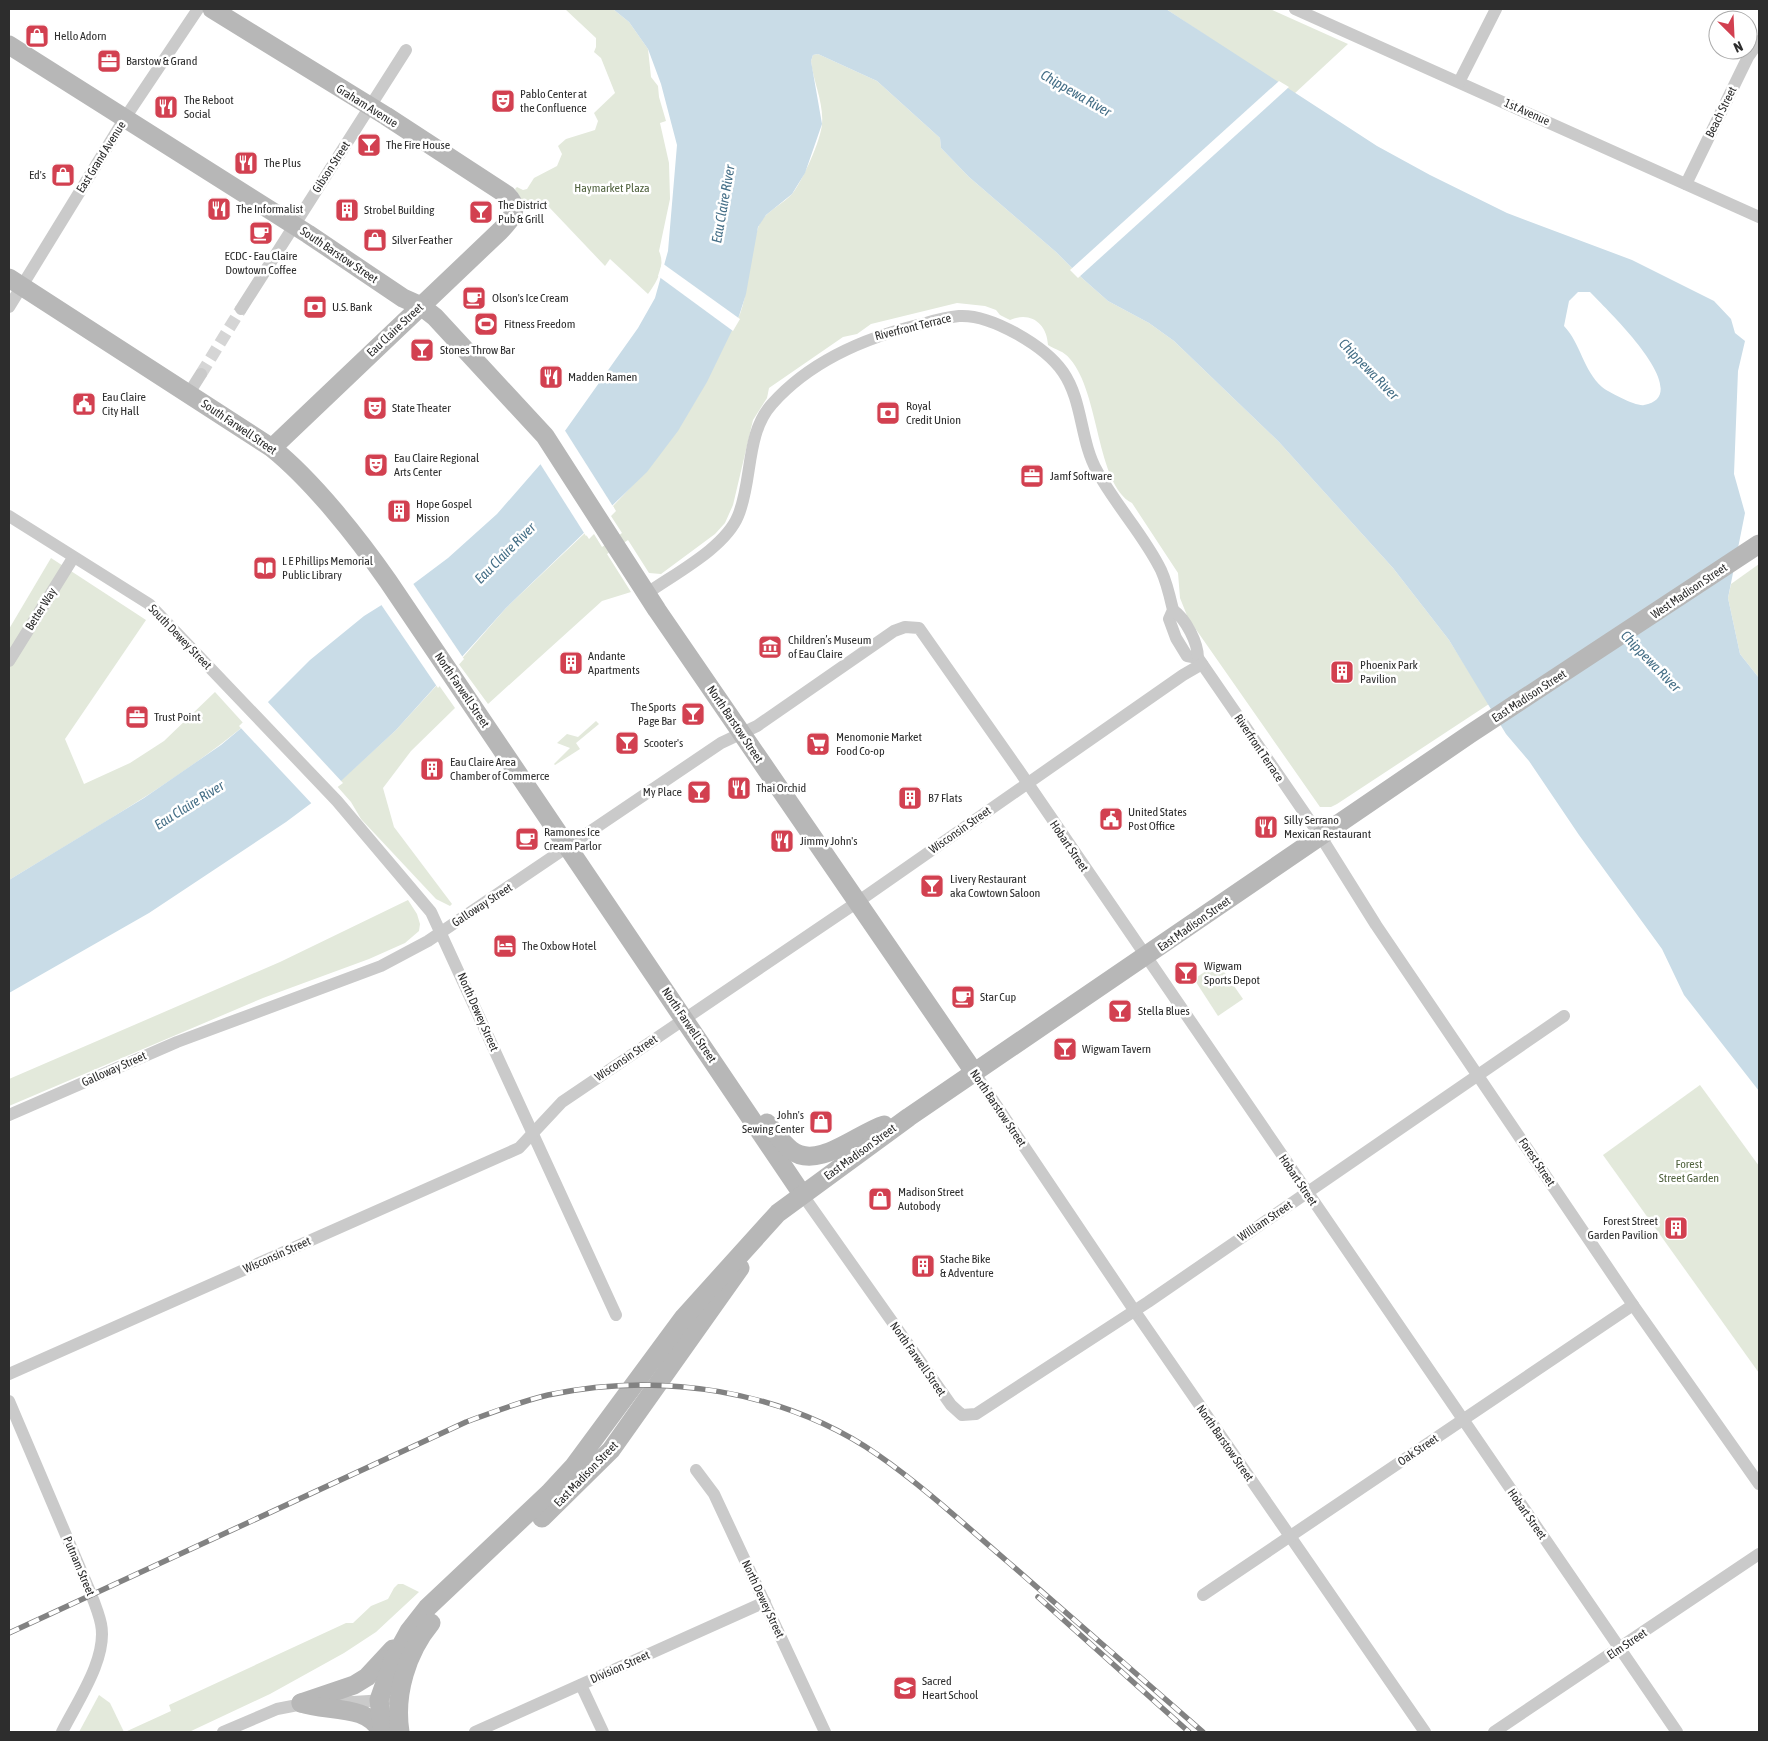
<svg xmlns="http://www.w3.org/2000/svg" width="1768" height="1741" viewBox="0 0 1768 1741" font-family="'Asap Condensed',sans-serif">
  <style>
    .green { fill: #e3e9db }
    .water { fill: #c9dce7; fill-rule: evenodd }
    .pier { fill: #fff }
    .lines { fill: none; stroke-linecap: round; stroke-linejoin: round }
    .street-tunnel { stroke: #d5d5d5; stroke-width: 12; stroke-dasharray: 12 6; stroke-linecap: butt }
    .street { stroke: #cacaca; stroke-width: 12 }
    .secondary { stroke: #b7b7b7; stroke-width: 19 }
    .rail-casing { stroke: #828282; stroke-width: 5.5 }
    .rail { stroke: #fff; stroke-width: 4; stroke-dasharray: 11; stroke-linecap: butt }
    .labels { text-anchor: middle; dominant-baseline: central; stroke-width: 5; stroke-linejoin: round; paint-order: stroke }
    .poi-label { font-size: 12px; fill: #2d2d2d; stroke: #fff; text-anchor: start }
    .street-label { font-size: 12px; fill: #2d2d2d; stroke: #fff }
    .park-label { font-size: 12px; fill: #51633f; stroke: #fff }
    .water-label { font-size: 14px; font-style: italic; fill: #446e86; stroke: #fff }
  </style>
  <rect width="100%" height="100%" fill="#fff"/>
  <g class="green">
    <path d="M565,9h48l16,13 19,27 3,28 7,9 1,11 7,24 -6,2 9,40 1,36 -11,52c7,16 -2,30 -11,43l-38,-35 -5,7 -57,-60 -25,-4 -8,-13 2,-2 6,3 4,-1 7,-11 23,-12 5,-12 -4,-8 8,-7 29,-9 3,-9 -4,-8 21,-20 -14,-35 -7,-6 2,-5v-9z"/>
    <path d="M1166,9h104l78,35 -54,50z"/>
    <path d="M818,54l59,27 63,57 1,10 28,29 87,75 26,26 26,23 41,22 25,18 105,101 114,126 56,72 40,64 -152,100 -6,3h-11l-132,-189 -8,-20 -2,-25 -46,-70c-36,-19 -32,-110 -62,-144 -6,-8 -14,-9 -22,-14 -1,-22 -18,-34 -38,-25l-10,-5 -4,-5 -11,-4 -28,-3 -86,21 -14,10 -14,3 -74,51 -2,10 -14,22 -20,85 -8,18 -10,11 -54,40 -12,-1 -21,-33 -21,14 24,38 -29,9 -114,103 -30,-41 48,-55 79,-75 4,6 5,-5 8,13 20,-14 -11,-17 5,-5 -3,-5c53,-54 82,-97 113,-165 4,-9 10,-18 14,-27 10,-28 8,-58 18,-86 5,-16 23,-22 34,-34 10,-12 29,-54 30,-70 2,-21 -9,-43 -11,-63l2,-6z"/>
    <path d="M51,558l95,62 -81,119 19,45 46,-21 34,-22 51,-49 30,33c-73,60 -156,106 -236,155v-251z"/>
    <path d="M1759,564v114l-19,-24 -12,-56 3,-14z"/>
    <path d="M438,684l17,24 -44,43 -28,37 11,39 58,77 -2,2 -14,-7 -75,-80 -10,-17 -15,-17 60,-55z"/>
    <path d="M596,721l3,3 -23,19 4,6 -25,16 -1,-1 16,-16 -13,-5 10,-9 11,3z"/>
    <path d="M408,900l9,14 3,10 -1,7 -14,12 -36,16 -106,39 -254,108v-27l271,-117z"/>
    <path d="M1218,963l25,36 -25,17 -24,-37z"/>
    <path d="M1700,1085l59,81v207l-156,-218z"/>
    <path d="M398,1584h5l16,8 -43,40 -32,21 -74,41 -81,38h-64l46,-21 -2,-6 177,-82h7l18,-17 17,-7 6,-11z"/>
    <path d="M99,1695l11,8 14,29h-45z"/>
  </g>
  <path class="water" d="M613,9h553l211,137 53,29 77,38 125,47 82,41 17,18 4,14 10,8 -7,30 -4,103 11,39 -17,85 12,56 19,24v413l-75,-96 -22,-46 -83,-114 -50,-74 -23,-27 -57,-94 -56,-72 -114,-126 -105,-101 -25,-18 -41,-22 -26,-23 -26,-26 -87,-75 -28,-29 -1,-10 -63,-57 -59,-27 -5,1 -2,6 11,63 -17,49 -13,21 -26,21 -8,12 -12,67 -7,22 -32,66 -29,49 -31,41 -141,136 -110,122 -55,51 -55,41 -137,91 -140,80v-113l135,-82 77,-53 24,-20 65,-65 54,-44 40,-25 44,-33 49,-44 48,-55 93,-131 17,-30 13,-47 9,-106 -16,-61 -13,-35 -19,-27zM1578,292h12c15,16 108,103 54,113 -7,2 -36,-13 -42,-18 -19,-17 -21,-43 -38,-61l5,-25z"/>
  <g class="pier">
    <path d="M1279,81l10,6 -211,191 -8,-8z"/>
    <path d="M662,263l78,56 -7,12 -75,-55z"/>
    <path d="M564,429l50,79 -28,28 -47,-74z"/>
    <path d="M412,582l52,77 -26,29 -58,-85z"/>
    <path d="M266,700l77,83 -30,22 -74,-79z"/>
  </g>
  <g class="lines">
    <path class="street-tunnel" d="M201,374l40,-65"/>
    <g class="street">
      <path d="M1295,9l464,208"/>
      <path d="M1459,82l37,-73"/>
      <path d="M1686,184l62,-127 11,-16"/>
      <path d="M9,307l116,-189 73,-109"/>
      <path d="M241,309l165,-259"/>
      <path d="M189,393l12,-19"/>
      <path d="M9,516l140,88 188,197 94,111 185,403"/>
      <path d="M646,594c28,-20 79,-46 92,-78 15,-35 7,-82 34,-112 39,-44 97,-68 154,-81 10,-3 22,-6 33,-7 32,-2 86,30 104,56 20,29 17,69 34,99 19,35 47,64 64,99 6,13 9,27 12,40l-4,9 7,19 11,18 11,2"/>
      <path d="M1173,610c13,9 25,33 25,48l123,179 55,88 257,380 126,179"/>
      <path d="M9,661l64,-103"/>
      <path d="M974,1072l160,238 291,422"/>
      <path d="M9,1115l168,-73 204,-76 47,-25 293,-198 36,-17 137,-95 11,-4 14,1 99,141 659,963"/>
      <path d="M802,1194l149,211 11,10 14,-1 172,-112 416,-286"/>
      <path d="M9,1374l510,-226 43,-46 294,-199 327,-228 19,-11"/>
      <path d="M9,1401l82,193c4,10 8,20 10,30 7,34 -24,78 -39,108"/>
      <path d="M696,1470l18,24 111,238"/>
      <path d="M1203,1595l430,-290"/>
      <path d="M581,1685l22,47"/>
      <path d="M336,1703l50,-3"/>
      <path d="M223,1732l54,-23 31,-6"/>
      <path d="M475,1732l290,-130"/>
      <path d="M1494,1732l265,-178"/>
    </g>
    <g class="secondary">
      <path d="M212,9l174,107 121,79c14,14 4,25 -7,36l-228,217"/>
      <path d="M9,45l299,189 95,64 18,8 14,11 110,119 112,174 317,462"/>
      <path d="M9,278l263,170c41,33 86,90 116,133l414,613"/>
      <path d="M767,1123c8,9 14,19 24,27 26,21 67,-17 93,-25"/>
      <path d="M542,1518l69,-68 129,-182"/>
      <path d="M301,1703l53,-18 13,-8 26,-28"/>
      <path d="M301,1703c26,9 67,1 80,29"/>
      <path d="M383,1732l-4,-32 14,-40 16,-29 18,-23 122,-115 25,-27 110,-149 94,-104 131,-96 561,-383 289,-190"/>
      <path d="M400,1732c-6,-38 7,-80 31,-109"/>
    </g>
    <g class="rail-casing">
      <g id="rail">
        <path d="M1038,1597l151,135"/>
        <path d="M9,1633l457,-211c27,-10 53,-20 82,-27 111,-24 236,-5 330,60 46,32 88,71 130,107 65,57 130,113 195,170"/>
      </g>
    </g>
    <use href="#rail" class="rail"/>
  </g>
  <defs>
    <g id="shop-square" transform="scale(1.25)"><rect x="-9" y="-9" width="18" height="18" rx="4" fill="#d24050" stroke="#fff"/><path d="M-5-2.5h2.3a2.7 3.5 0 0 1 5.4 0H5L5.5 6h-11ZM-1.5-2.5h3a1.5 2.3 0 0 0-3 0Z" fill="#fff"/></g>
    <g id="office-square" transform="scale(1.25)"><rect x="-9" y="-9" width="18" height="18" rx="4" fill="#d24050" stroke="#fff"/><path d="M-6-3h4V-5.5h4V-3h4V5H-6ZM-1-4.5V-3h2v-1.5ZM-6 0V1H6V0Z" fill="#fff"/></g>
    <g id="theatre-square" transform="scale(1.25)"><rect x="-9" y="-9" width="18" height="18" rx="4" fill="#d24050" stroke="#fff"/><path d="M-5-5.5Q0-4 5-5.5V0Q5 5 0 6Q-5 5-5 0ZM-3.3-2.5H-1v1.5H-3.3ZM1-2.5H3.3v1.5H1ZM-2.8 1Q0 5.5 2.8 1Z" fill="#fff"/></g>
    <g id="restaurant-square" transform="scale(1.25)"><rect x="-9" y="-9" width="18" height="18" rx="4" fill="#d24050" stroke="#fff"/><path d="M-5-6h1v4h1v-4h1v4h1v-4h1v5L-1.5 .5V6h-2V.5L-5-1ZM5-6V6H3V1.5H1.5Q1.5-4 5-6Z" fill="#fff"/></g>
    <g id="bar-square" transform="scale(1.25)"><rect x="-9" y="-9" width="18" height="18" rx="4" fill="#d24050" stroke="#fff"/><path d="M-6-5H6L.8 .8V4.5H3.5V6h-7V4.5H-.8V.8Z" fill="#fff"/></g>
    <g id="building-square" transform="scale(1.25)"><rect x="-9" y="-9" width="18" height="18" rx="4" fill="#d24050" stroke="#fff"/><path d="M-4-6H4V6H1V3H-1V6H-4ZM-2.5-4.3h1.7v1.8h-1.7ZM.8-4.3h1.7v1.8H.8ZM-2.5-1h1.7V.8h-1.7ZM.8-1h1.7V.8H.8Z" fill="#fff"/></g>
    <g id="cafe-square" transform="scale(1.25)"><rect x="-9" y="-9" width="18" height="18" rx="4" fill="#d24050" stroke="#fff"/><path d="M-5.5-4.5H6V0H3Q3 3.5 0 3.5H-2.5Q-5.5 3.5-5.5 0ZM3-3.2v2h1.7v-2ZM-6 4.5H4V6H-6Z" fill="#fff"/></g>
    <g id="bank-square" transform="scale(1.25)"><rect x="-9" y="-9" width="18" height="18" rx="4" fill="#d24050" stroke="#fff"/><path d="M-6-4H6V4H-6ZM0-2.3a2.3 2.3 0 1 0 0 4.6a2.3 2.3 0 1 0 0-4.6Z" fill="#fff"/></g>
    <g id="stadium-square" transform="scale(1.25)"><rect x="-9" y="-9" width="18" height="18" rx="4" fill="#d24050" stroke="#fff"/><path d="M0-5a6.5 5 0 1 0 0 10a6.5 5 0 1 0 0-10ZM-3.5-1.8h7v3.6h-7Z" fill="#fff"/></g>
    <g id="civic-square" transform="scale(1.25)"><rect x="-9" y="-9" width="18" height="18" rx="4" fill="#d24050" stroke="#fff"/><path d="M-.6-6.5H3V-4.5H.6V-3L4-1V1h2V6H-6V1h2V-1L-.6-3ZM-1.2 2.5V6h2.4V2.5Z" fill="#fff"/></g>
    <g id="library-square" transform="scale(1.25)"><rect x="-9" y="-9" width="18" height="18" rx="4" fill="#d24050" stroke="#fff"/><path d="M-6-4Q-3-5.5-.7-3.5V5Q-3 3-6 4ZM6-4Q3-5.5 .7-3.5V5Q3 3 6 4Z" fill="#fff"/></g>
    <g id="museum-square" transform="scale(1.25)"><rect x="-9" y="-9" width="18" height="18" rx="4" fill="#d24050" stroke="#fff"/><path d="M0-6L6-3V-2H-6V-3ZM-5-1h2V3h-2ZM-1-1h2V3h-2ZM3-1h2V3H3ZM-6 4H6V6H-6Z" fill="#fff"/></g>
    <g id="supermarket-square" transform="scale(1.25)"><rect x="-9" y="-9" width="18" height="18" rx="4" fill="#d24050" stroke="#fff"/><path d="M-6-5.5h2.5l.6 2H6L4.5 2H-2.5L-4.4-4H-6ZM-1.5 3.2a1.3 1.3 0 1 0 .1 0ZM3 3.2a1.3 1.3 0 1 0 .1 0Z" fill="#fff"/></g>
    <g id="hotel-square" transform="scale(1.25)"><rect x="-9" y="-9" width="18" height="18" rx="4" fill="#d24050" stroke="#fff"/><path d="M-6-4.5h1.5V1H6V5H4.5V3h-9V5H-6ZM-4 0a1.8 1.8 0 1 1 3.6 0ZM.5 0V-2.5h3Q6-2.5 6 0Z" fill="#fff"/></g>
    <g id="school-square" transform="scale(1.25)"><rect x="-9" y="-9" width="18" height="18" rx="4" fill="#d24050" stroke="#fff"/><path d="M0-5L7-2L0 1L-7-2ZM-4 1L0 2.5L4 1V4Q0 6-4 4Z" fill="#fff"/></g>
  </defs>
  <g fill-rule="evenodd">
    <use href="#shop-square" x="37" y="36"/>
    <use href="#office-square" x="109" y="61"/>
    <use href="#theatre-square" x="503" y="101"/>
    <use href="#restaurant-square" x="166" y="107"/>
    <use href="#bar-square" x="369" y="145"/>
    <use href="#restaurant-square" x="246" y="163"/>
    <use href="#shop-square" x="63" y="175"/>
    <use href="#restaurant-square" x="219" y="209"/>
    <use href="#building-square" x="347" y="210"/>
    <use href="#bar-square" x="481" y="212"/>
    <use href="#cafe-square" x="261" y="233"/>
    <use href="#shop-square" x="375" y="240"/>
    <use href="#cafe-square" x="474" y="298"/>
    <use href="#bank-square" x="315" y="307"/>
    <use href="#stadium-square" x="486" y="324"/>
    <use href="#bar-square" x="422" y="350"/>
    <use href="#restaurant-square" x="551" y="377"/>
    <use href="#civic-square" x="84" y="404"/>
    <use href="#theatre-square" x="375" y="408"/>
    <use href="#bank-square" x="888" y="413"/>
    <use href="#theatre-square" x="376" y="465"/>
    <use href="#office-square" x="1032" y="476"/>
    <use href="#building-square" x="399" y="511"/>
    <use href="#library-square" x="265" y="568"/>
    <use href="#museum-square" x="770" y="647"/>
    <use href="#building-square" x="571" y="663"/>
    <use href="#building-square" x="1342" y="672"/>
    <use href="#bar-square" x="693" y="714"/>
    <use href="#office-square" x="137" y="717"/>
    <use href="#bar-square" x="627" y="743"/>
    <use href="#supermarket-square" x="818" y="744"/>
    <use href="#building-square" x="432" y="769"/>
    <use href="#restaurant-square" x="739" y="788"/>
    <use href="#bar-square" x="699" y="792"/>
    <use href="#building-square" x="910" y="798"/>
    <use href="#civic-square" x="1111" y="819"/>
    <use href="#restaurant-square" x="1266" y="827"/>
    <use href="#cafe-square" x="527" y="839"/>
    <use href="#restaurant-square" x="782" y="841"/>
    <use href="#bar-square" x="932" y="886"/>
    <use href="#hotel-square" x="505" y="946"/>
    <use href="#bar-square" x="1186" y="973"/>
    <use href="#cafe-square" x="963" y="997"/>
    <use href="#bar-square" x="1120" y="1011"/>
    <use href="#bar-square" x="1065" y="1049"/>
    <use href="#shop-square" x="821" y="1122"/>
    <use href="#shop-square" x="880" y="1199"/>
    <use href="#building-square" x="1676" y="1228"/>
    <use href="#building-square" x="923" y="1266"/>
    <use href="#school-square" x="905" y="1688"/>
  </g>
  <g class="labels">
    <g class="poi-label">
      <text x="54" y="36">Hello Adorn</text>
      <text x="126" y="61">Barstow &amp; Grand</text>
      <text x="520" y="94">Pablo Center at<tspan x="520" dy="14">the Confluence</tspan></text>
      <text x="184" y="100">The Reboot<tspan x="184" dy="14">Social</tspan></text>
      <text x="386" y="145">The Fire House</text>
      <text x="264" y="163">The Plus</text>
      <text x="46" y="175" text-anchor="end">Ed's</text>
      <text x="498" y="205">The District<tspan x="498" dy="14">Pub &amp; Grill</tspan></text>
      <text x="236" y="209">The Informalist</text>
      <text x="364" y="210">Strobel Building</text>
      <text x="392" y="240">Silver Feather</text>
      <text x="261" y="256" text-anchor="middle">ECDC - Eau Claire<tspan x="261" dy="14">Dowtown Coffee</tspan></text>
      <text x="492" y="298">Olson's Ice Cream</text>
      <text x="332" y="307">U.S. Bank</text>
      <text x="504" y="324">Fitness Freedom</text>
      <text x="440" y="350">Stones Throw Bar</text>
      <text x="568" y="377">Madden Ramen</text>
      <text x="102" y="397">Eau Claire<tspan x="102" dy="14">City Hall</tspan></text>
      <text x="906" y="406">Royal<tspan x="906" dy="14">Credit Union</tspan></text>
      <text x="392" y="408">State Theater</text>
      <text x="394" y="458">Eau Claire Regional<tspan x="394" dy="14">Arts Center</tspan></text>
      <text x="1050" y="476">Jamf Software</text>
      <text x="416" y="504">Hope Gospel<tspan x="416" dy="14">Mission</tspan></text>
      <text x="282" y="561">L E Phillips Memorial<tspan x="282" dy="14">Public Library</tspan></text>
      <text x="788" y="640">Children’s Museum<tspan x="788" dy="14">of Eau Claire</tspan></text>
      <text x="588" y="656">Andante<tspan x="588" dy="14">Apartments</tspan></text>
      <text x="1360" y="665">Phoenix Park<tspan x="1360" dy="14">Pavilion</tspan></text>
      <text x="676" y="707" text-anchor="end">The Sports<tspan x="676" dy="14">Page Bar</tspan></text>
      <text x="154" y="717">Trust Point</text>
      <text x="836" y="737">Menomonie Market<tspan x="836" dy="14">Food Co-op</tspan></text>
      <text x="644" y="743">Scooter's</text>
      <text x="450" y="762">Eau Claire Area<tspan x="450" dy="14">Chamber of Commerce</tspan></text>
      <text x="756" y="788">Thai Orchid</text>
      <text x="682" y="792" text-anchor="end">My Place</text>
      <text x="928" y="798">B7 Flats</text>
      <text x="1128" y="812">United States<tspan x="1128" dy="14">Post Office</tspan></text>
      <text x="1284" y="820">Silly Serrano<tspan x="1284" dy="14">Mexican Restaurant</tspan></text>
      <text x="544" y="832">Ramones Ice<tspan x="544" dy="14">Cream Parlor</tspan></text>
      <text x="800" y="841">Jimmy John's</text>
      <text x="950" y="879">Livery Restaurant<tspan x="950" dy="14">aka Cowtown Saloon</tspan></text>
      <text x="522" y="946">The Oxbow Hotel</text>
      <text x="1204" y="966">Wigwam<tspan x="1204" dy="14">Sports Depot</tspan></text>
      <text x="980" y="997">Star Cup</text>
      <text x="1138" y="1011">Stella Blues</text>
      <text x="1082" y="1049">Wigwam Tavern</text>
      <text x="804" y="1115" text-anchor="end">John's<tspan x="804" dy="14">Sewing Center</tspan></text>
      <text x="898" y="1192">Madison Street<tspan x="898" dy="14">Autobody</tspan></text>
      <text x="1658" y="1221" text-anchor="end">Forest Street<tspan x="1658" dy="14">Garden Pavilion</tspan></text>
      <text x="940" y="1259">Stache Bike<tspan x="940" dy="14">&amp; Adventure</tspan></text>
      <text x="922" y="1681">Sacred<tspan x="922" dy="14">Heart School</tspan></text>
    </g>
    <g class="street-label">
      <text transform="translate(367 106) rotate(32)">Graham Avenue</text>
      <text transform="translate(1527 112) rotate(24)">1st Avenue</text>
      <text transform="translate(1721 112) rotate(-64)">Beach Street</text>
      <text transform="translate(101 157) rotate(-58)">East Grand Avenue</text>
      <text transform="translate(331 167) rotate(-57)">Gibson Street</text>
      <text transform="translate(339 255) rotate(34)">South Barstow Street</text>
      <text transform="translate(913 327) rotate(-14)">Riverfront Terrace</text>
      <text transform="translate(395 330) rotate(-43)">Eau Claire Street</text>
      <text transform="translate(239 427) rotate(34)">South Farwell Street</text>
      <text transform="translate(1689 591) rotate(-34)">West Madison Street</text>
      <text transform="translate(41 609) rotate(-58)">Better Way</text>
      <text transform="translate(180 637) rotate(46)">South Dewey Street</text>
      <text transform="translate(462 690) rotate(56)">North Farwell Street</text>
      <text transform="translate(1529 696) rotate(-33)">East Madison Street</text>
      <text transform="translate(735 724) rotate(56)">North Barstow Street</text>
      <text transform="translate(1259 748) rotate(56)">Riverfront Terrace</text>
      <text transform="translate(960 830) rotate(-35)">Wisconsin Street</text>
      <text transform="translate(1069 846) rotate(56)">Hobart Street</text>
      <text transform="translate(482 905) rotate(-33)">Galloway Street</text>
      <text transform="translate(1194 924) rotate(-35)">East Madison Street</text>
      <text transform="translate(478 1012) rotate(66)">North Dewey Street</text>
      <text transform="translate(689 1025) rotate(56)">North Farwell Street</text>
      <text transform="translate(626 1058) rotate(-34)">Wisconsin Street</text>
      <text transform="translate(114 1069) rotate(-24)">Galloway Street</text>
      <text transform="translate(998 1108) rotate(56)">North Barstow Street</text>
      <text transform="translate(860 1152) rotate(-36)">East Madison Street</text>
      <text transform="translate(1537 1162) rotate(56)">Forest Street</text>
      <text transform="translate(1298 1180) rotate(56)">Hobart Street</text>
      <text transform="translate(1265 1221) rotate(-34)">William Street</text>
      <text transform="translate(277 1255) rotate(-24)">Wisconsin Street</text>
      <text transform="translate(918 1359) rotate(55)">North Farwell Street</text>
      <text transform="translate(1225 1443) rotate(55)">North Barstow Street</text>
      <text transform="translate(1418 1450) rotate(-34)">Oak Street</text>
      <text transform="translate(586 1474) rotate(-46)">East Madison Street</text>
      <text transform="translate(1527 1514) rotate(55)">Hobart Street</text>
      <text transform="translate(79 1566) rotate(67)">Putnam Street</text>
      <text transform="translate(763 1599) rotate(65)">North Dewey Street</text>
      <text transform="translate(1627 1644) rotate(-34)">Elm Street</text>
      <text transform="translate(620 1667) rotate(-24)">Division Street</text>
    </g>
    <g class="park-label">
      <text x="612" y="188">Haymarket Plaza</text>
      <text x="1689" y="1164">Forest<tspan x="1689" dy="14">Street Garden</tspan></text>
    </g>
    <g class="water-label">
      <text transform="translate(1076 93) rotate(30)">Chippewa River</text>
      <text transform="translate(723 204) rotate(-80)">Eau Claire River</text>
      <text transform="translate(1369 369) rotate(46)">Chippewa River</text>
      <text transform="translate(505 553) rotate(-45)">Eau Claire River</text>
      <text transform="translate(1651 661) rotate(46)">Chippewa River</text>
      <text transform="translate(189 805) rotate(-32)">Eau Claire River</text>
    </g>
  </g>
  <rect width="1768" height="1741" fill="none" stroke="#2d2d2d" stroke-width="20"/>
  <g transform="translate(1733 35) rotate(156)"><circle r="24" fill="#ffffff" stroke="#ababab"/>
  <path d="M0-4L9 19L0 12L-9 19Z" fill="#d24050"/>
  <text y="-8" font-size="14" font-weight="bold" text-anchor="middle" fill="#2d2d2d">N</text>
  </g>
</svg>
